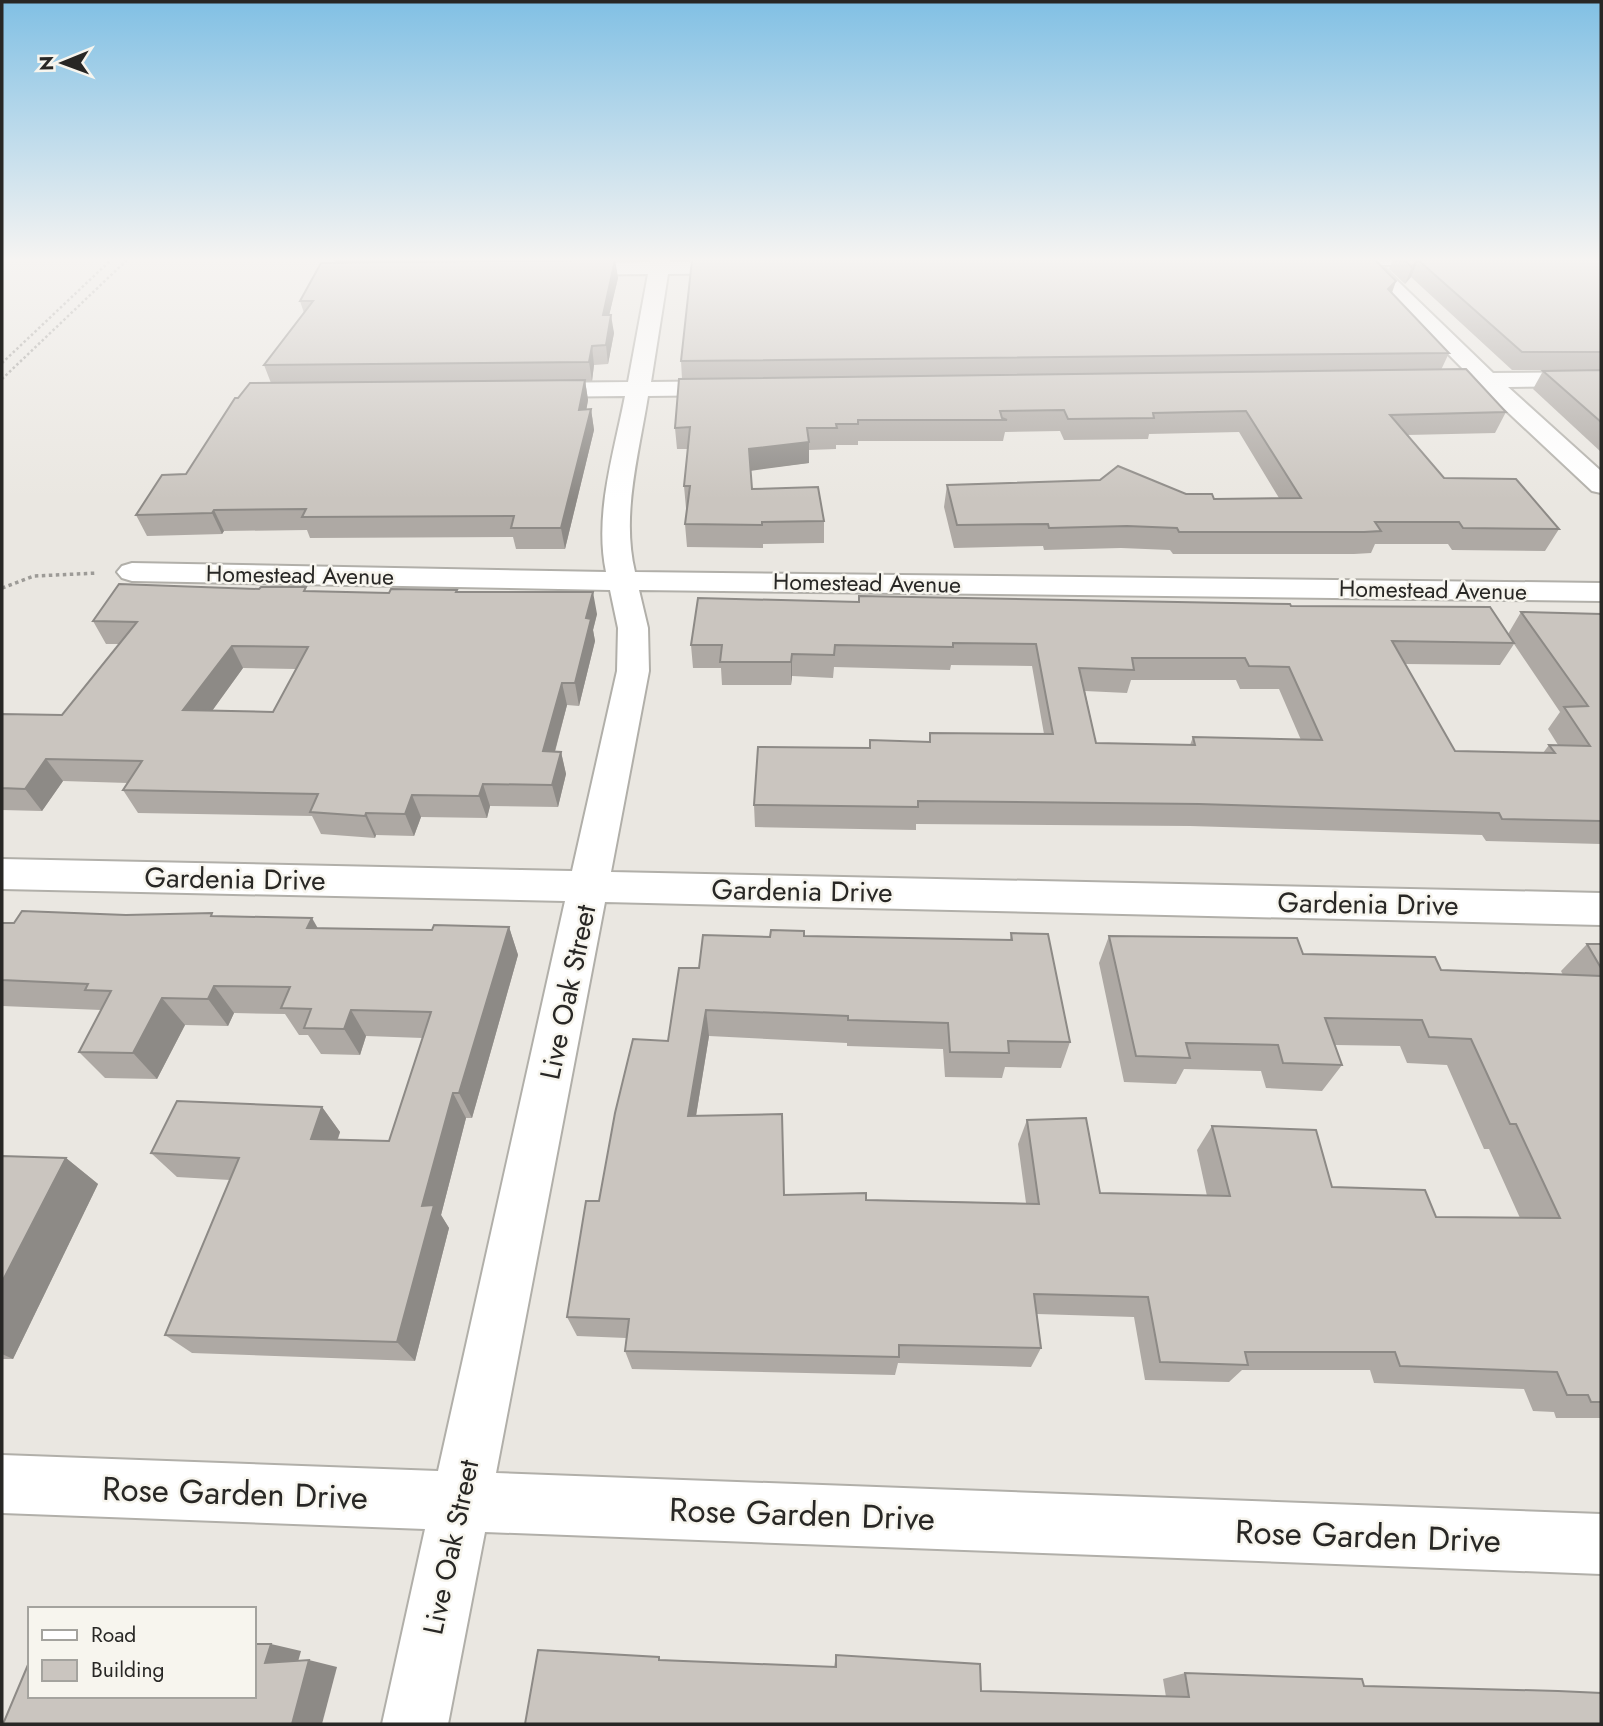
<svg xmlns="http://www.w3.org/2000/svg" width="1603" height="1726" viewBox="0 0 1603 1726" font-family="Jost,sans-serif">
  <style>
    .lines { fill: none; stroke-linecap: round; stroke-linejoin: round }
    .street-casing { stroke: #b1afa9; stroke-width: 4 }
    .path-far1 { stroke: #9d9b97; stroke-width: 2.5; stroke-dasharray: 2.5 2.5; stroke-linecap: butt }
    .path { stroke: #9d9b97; stroke-width: 3.5; stroke-dasharray: 3.5 3.5; stroke-linecap: butt }
    .street { fill: #fff; fill-rule: evenodd }
    .wall { fill: #aea9a4; fill-rule: evenodd }
    .shaded-wall { fill: #8d8a86 }
    .building { fill: #cac5bf; stroke: #8d8a86; stroke-width: 2; fill-rule: evenodd }
    .labels { text-anchor: middle; dominant-baseline: central; stroke-width: 5; stroke-linejoin: round; paint-order: stroke }
    .far-street-label { font-size: 23px; fill: #282725; stroke: #f7f5ee }
    .street-label { font-size: 28px; fill: #282725; stroke: #f7f5ee }
    .near-street-label { font-size: 33px; fill: #282725; stroke: #f7f5ee }
  </style>
  <rect width="100%" height="100%" fill="#eae7e1"/>
  <g class="lines">
    <g class="street-casing">
      <g id="street">
        <path d="M651,257h19v5l72,-1 10,6 -10,6 -74,1 -17,108 80,-1 8,2 4,5 -4,5 -8,2 -83,1c-9,57 -27,119 -13,176l966,11v18l-962,-11 9,38 1,43 -38,201 990,21v32l-996,-23 -109,571 1105,41v60l-1116,-42 -37,192h-66l43,-195 -423,-16v-58l436,16 127,-570 -563,-12v-30l570,12 45,-200 1,-43 -8,-38 -478,-9 -10,-3 -5,-6 5,-6 10,-3 474,9c-12,-58 8,-119 19,-176l-89,1 -8,-2 -4,-5 4,-5 8,-2 92,-1 20,-108 -84,1 -10,-6 10,-6 86,-1z"/>
        <path d="M1315,257h138l-1,6 -7,2h-64l112,108 108,-1v14l-93,1 93,84v22l-9,-2 -111,-104 -64,-1 -4,-5 4,-5 51,-2 -108,-109 -44,-1 -3,-4z"/>
      </g>
    </g>
    <g class="path-far1">
      <path d="M2,363l112,-106"/>
      <path d="M2,379l128,-122"/>
    </g>
    <path class="path" d="M2,588l32,-12 63,-3"/>
    <use href="#street" class="street"/>
  </g>
  <g class="wall">
    <path d="M333,257h289l-1,4h-6l3,17 -9,37 5,18 -6,31 -14,1 -2,16h-7l3,19 -2,10 5,-1 3,21 -29,119h-49l-3,-12 -203,1 -3,-8 -83,1 -2,3 -75,2 -11,-21 50,-41 52,-76 33,-15 -7,-18 40,-52 -4,-12 35,-38z"/>
    <path d="M695,257h677l24,24 -4,12 57,60 -8,17 65,42 -11,21 -88,2 37,43 115,51 -14,22 -93,-1 -4,-6h-73l-4,9 -17,1h-181l-3,-4 -49,-2 -77,2 -1,-4 -89,2 -10,-41 3,-22 239,9 28,5 65,-1 -40,-66 -90,2 -1,5 -84,1 -4,-9 -55,1 -2,9h-145v4h-22v4l-27,1v13l-59,7 2,19 72,32v22l-61,1v4l-76,-1 -2,-23 2,-16h-1l-2,-22 4,-37h-11l-2,-21 7,-49 -1,-18z"/>
    <path d="M1394,257h207v113h-89l-101,-93 -6,7 -16,-15z"/>
    <path d="M1601,370v82l-68,-63 10,-18z"/>
    <path d="M457,590v2l140,22 -4,16 2,11 -16,65 -12,-1 -12,47h6l5,22 -8,33 -68,-1 -3,12 -66,-1 -7,19 -38,-1 -1,3 -54,-4 -9,-18 -174,-3 -15,-23 5,-7 -65,-2 -21,30 -40,-1v-96l60,1 57,-71h-13l-13,-23 214,-30 82,2zM243,668l53,1 -23,43 -61,-1z"/>
    <path d="M859,602l432,4 217,28 13,-22 80,2v230l-115,-3 -4,-6 -292,-9 -274,-2v6l-161,-3 -1,-22 115,-57 1,-8 59,2 1,-9 114,1 -12,-68 -81,-1 -1,5 -116,-3 -1,11 -41,-2 -1,9h-69l-1,-17h-28l-2,-23zM1514,644l46,68 -12,17 10,16h-9l-6,8 -88,-2 -50,-87 95,1zM1131,680h105l4,9h39l22,51 -108,-3 -3,8 -94,-2 -11,-52 42,2z"/>
    <path d="M126,915l88,1 104,12 114,2 77,-3 9,28 -46,163h-6l-25,97 8,13 -34,133 -223,-8 -27,-18 65,-155 -53,-3 -26,-24 171,-46 18,25 -2,7 51,2 34,-103 -57,-2 -6,19 -39,-1 -13,-19h-9l-14,-21 -51,-1 -6,13 -43,-1 -28,54 -52,-1 -26,-26 22,-42 -99,-4v-83h12z"/>
    <path d="M1011,933l59,109 -9,26 -56,-1 -3,11 -57,-1 -2,-28 -96,-3v-3l-138,-7 -13,80 88,79 82,5 160,3 -8,-59 9,-24 73,73 107,3 -10,-46 15,-24 120,61 104,30 84,1 -31,-69h-5l-37,-84 -40,-2 -7,-17 -65,-1 7,20 -20,26 -56,-3 -5,-17 -77,-2 -8,15 -52,-2 -25,-119 10,-27 194,18 138,16 122,5 -2,-4 26,-27h14v474h-45l-2,-6 -21,-1 -9,-22 -150,-6 -4,-13h-128l-13,12 -84,-2 -11,-63 -97,-3 4,34 -10,19 -133,-4 -3,12 -263,-6 -7,-18 1,-13 -49,-2 -10,-19 32,-116 100,-233 71,-31 34,-1 206,4z"/>
    <path d="M2,1156l64,2 32,26 -85,175h-11z"/>
    <path d="M836,1655l145,36 185,6 -3,-18 22,-6 179,13 194,5 -1033,33 138,-64 171,7z"/>
  </g>
  <g class="shaded-wall">
    <path d="M615,260l3,18 -13,55 -2,-18z"/>
    <path d="M1418,260l-7,17 -6,7 7,-17z"/>
    <path d="M1396,281l-7,18 -1,-10z"/>
    <path d="M611,315l3,18 -6,31 -2,-19z"/>
    <path d="M592,346l2,19 -2,16 -3,-19z"/>
    <path d="M585,380l3,20 -5,30 -4,-20z"/>
    <path d="M591,409l3,21 -29,119 -4,-21z"/>
    <path d="M809,442v21l-59,8 -1,-22z"/>
    <path d="M214,510l10,21 -2,3 -10,-21z"/>
    <path d="M593,592l4,22 -4,16 2,11 -16,65 -4,-23 11,-65z"/>
    <path d="M232,646l11,22 -47,65 -13,-23z"/>
    <path d="M792,654v22l-1,9v-23z"/>
    <path d="M562,683l5,22 -18,68 -6,-22z"/>
    <path d="M561,752l5,22 -8,33 -6,-22z"/>
    <path d="M46,759l17,22 -21,30 -17,-22z"/>
    <path d="M483,784l7,22 -3,12 -8,-22z"/>
    <path d="M412,795l9,22 -7,19 -9,-22z"/>
    <path d="M366,813l10,22 -1,3 -10,-22z"/>
    <path d="M312,918l16,28 -21,-18z"/>
    <path d="M509,927l9,28 -46,163 -13,-25z"/>
    <path d="M214,986l20,27 -6,13 -20,-27z"/>
    <path d="M162,998l23,27 -28,54 -24,-26z"/>
    <path d="M351,1010l15,26 -6,19 -16,-26z"/>
    <path d="M706,1010l3,26 -17,104 -4,-24z"/>
    <path d="M453,1093l13,25 -25,97 8,13 -34,133 -18,-19 25,-136z"/>
    <path d="M322,1107l18,25 -11,31 -18,-24z"/>
    <path d="M66,1158l32,26 -85,175 -11,-5v-72z"/>
    <path d="M271,1644l30,7 -5,18 -31,-6z"/>
    <path d="M309,1660l28,7 -15,57h-30z"/>
  </g>
  <g class="building">
    <path d="M913,257h459l24,24 -8,8 61,64 -768,8 11,-101z"/>
    <path d="M1401,257h200v95h-79l-104,-92 -6,7z"/>
    <path d="M615,260l-12,55h8l-5,30 -14,1 -3,16 -325,3 49,-64h-13l21,-38z"/>
    <path d="M1466,369l40,43 -116,3 54,63 72,1 43,50 -96,-1 -4,-6h-84l6,9 -17,1h-185l-2,-4 -50,-2 -78,2 -1,-4 -91,1 -10,-40 153,-5 18,-14 68,28h26l2,5 87,-1 -55,-87 -93,2 1,5 -86,1 -4,-9 -64,1 2,7 5,2h-149v4h-22l1,4h-30l2,14 -60,7 3,40 66,-2 6,34 -62,1v3l-77,-1 5,-38h-6l6,-59 -15,1 4,-49z"/>
    <path d="M1601,370v52l-58,-51z"/>
    <path d="M585,380l-6,30 12,-1 -30,119h-50l3,-12 -212,1 4,-8 -92,1 -2,3 -76,2 26,-40 24,-1 49,-76h3l12,-15z"/>
    <path d="M119,584l140,5 2,-2h45l-2,4 85,2 2,-4 66,1 -1,2h137l-7,26 5,1 -16,64h-13l-19,68 18,1 -9,33 -69,-1 -4,12 -67,-1 -7,19 -39,-1 -1,3 -55,-4 8,-18 -195,-4 19,-29 -96,-2 -21,30 -23,-1v-74l60,1 75,-93 -44,-1zM232,646l76,1 -35,65 -90,-2z"/>
    <path d="M859,596l431,8 1,2 199,1 24,36 -122,-2 63,110 100,2 -6,-8 41,1 -26,-39 24,-1 -67,-94 80,2v207l-99,-2 -3,-6 -300,-9 -281,-3v6l-164,-2 4,-58 112,1v-8l60,2v-9l123,1 -17,-90 -83,-1v4l-118,-2 -1,10 -42,-1 -1,8h-71l2,-17h-31l7,-47 161,4zM1132,658h113l4,8 40,1 33,73 -129,-3 2,8 -99,-2 -17,-75 55,2z"/>
    <path d="M22,911l104,4 86,-2 -1,3 101,2 -5,10 125,2 2,-5 75,2 -50,166h-6l-31,113 12,-1 -37,137 -232,-7 74,-177 -88,-5 26,-52 145,6 -11,32 78,2 42,-129 -80,-2 -7,19 -40,-1 7,-19 -30,-1 9,-21 -76,-1 -6,13 -46,-1 -29,55 -54,-1 32,-61 -26,-1 3,-6 -86,-4v-57h12z"/>
    <path d="M771,930l33,1v5l208,4 -1,-7 37,1 22,108 -62,-1 1,12 -59,-1 -2,-29 -100,-3v-4l-142,-6 -18,106 94,-2 2,81 82,-2v7l173,4 -12,-84 59,-2 14,75 130,3 -18,-70 104,4 16,57 93,3 11,27 124,1 -44,-94h-6l-39,-85 -42,-2 -7,-17 -97,-2 17,47 -59,-2 -5,-18 -92,-2 4,15 -54,-2 -27,-120 188,2 6,16 132,3 6,13 160,6v426h-10l-3,-7h-21l-10,-23 -157,-6 -5,-14h-150l3,13 -88,-3 -12,-65 -114,-3 7,54 -142,-3v12l-274,-6 4,-32 -62,-2 19,-116h13l16,-88 18,-74 35,2 11,-73h20l4,-33 67,2z"/>
    <path d="M1587,944h14v24z"/>
    <path d="M2,1156l64,2 -64,124z"/>
    <path d="M254,1644h17l-6,19 44,-3 -17,64h-289l27,-64v36h224z"/>
    <path d="M538,1650l121,7v3l177,7v-12l144,9 1,27 208,6 -4,-24 177,6 2,7 194,5 43,2v31h-1076z"/>
  </g>
  <linearGradient id="sky" x2="0" y2="1"><stop stop-color="#81c0e4"/><stop offset="0.52" stop-color="#f6f4f2"/><stop offset="1" stop-color="#f6f4f2" stop-opacity="0"/></linearGradient>
  <rect width="1603" height="499" fill="url(#sky)"/>
  <g class="labels">
    <g class="far-street-label">
      <text transform="translate(300 575) rotate(1)">Homestead Avenue</text>
      <text transform="translate(867 583) rotate(1)">Homestead Avenue</text>
      <text transform="translate(1433 590) rotate(1)">Homestead Avenue</text>
    </g>
    <g class="street-label">
      <text transform="translate(235 879) rotate(1)">Gardenia Drive</text>
      <text transform="translate(802 891) rotate(1)">Gardenia Drive</text>
      <text transform="translate(1368 904) rotate(1)">Gardenia Drive</text>
      <text transform="translate(568 992) rotate(-78)">Live Oak Street</text>
      <text transform="translate(451 1547) rotate(-78)">Live Oak Street</text>
    </g>
    <g class="near-street-label">
      <text transform="translate(235 1493) rotate(2)">Rose Garden Drive</text>
      <text transform="translate(802 1514) rotate(2)">Rose Garden Drive</text>
      <text transform="translate(1368 1536) rotate(2)">Rose Garden Drive</text>
    </g>
  </g>
  <rect width="1603" height="1726" fill="none" stroke="#282725" stroke-width="7"/>
  <rect x="28" y="1607" width="228" height="91" fill="#f7f5ee" stroke="#a4a39e" stroke-width="2"/>
  <rect x="42" y="1630" width="35" height="10" fill="#ffffff" stroke="#a4a39e" stroke-width="2"/>
  <text x="91" y="1642" font-size="21" fill="#282725">Road</text>
  <rect x="42" y="1660" width="35" height="21" fill="#cac5bf" stroke="#a4a39e" stroke-width="2"/>
  <text x="91" y="1677" font-size="21" fill="#282725">Building</text>
  <g transform="translate(63 63) rotate(269)" stroke="#f7f5ee" stroke-width="5" paint-order="stroke">
  <path d="M0-5L12 26L0 18L-12 26Z" fill="#282725"/>
  <text y="-10" font-size="19" font-weight="bold" text-anchor="middle" fill="#282725">N</text>
  </g>
</svg>
